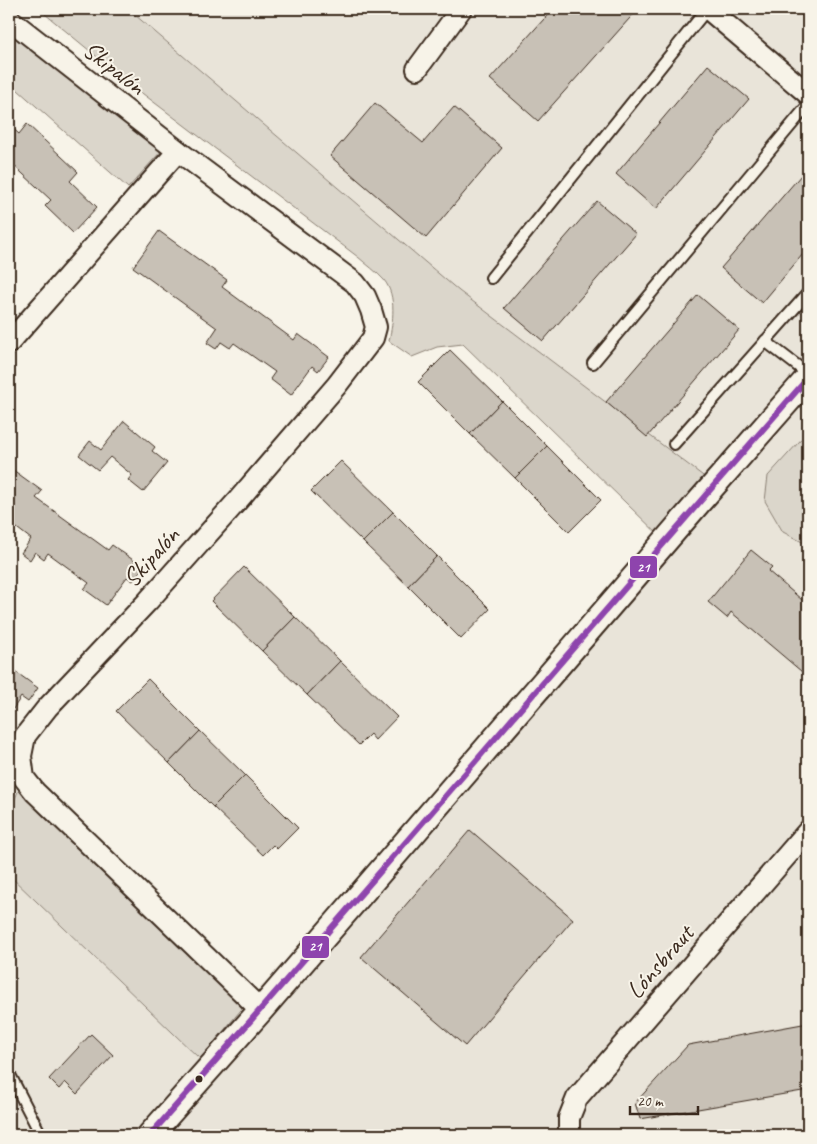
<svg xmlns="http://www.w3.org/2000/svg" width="817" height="1144" viewBox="0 0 817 1144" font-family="Caveat,sans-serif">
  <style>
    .built { fill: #e9e4d9 }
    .green { fill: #dbd6cb; stroke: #8b8074 }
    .building { fill: #c8c1b6; stroke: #3b2a1e }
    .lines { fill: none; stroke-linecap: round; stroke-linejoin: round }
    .service-casing { stroke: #3b2a1e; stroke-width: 14 }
    .minor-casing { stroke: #3b2a1e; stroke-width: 24 }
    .tertiary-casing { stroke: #3b2a1e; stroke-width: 28 }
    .service { stroke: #f7f3e8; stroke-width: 10 }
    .minor { stroke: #f7f3e8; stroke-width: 20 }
    .tertiary { stroke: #f7f3e8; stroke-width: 24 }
    .bus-1-casing { stroke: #f7f3e8; stroke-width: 10 }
    .bus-1 { stroke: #8e44ad; stroke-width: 6 }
    .bus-dot { fill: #3b2a1e; stroke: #f7f3e8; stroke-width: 2 }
    .labels { text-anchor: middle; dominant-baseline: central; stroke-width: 4; stroke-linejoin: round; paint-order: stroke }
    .street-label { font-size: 25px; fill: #3b2a1e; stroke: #f7f3e8 }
    .line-badge { stroke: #f7f3e8; stroke-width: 2 }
    .badge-label { font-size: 14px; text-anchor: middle; font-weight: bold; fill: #fff }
  </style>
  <rect width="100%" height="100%" fill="#f7f3e8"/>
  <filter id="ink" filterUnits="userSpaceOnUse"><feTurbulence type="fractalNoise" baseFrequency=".02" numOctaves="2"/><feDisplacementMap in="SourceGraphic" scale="10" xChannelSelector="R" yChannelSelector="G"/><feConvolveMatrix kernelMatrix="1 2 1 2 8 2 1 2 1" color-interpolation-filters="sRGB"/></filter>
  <g filter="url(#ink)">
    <path class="built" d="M128,9h680v1126h-799v-260l191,184 56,-67 411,-449 52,-55 -260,-197z"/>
    <g class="green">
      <path d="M39,9h89l331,282 260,197 -52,55 -204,-199 -26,3 -25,10 -23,-16c4,-19 8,-45 -5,-61 -7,-8 -18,-16 -26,-23l-228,-173z"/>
      <path d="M9,11l155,137 -36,40 -119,-106z"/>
      <path d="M808,432v113l-25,-13 -18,-31 3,-25z"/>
      <path d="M19,789l237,203 -56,67 -191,-184v-62z"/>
    </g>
    <g class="building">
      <path d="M553,9h85l-100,112 -48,-42z"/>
      <path d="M708,65l41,34 -93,110 -40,-35z"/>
      <path d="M375,103l48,40 31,-36 48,41 -76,90 -96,-82z"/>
      <path d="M27,124l51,48 -8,9 27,26 -24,26 -28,-27 6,-6 -42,-39v-36l10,9z"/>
      <path d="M808,167v81l-46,55 -41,-35z"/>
      <path d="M597,201l39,33 -93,107 -39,-33z"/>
      <path d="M159,231l68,49 -5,7 72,53 4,-6 31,23 -11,14 -6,-5 -21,29 -21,-16 5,-7 -41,-29 -4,5 -9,-6 -5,7 -9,-6 10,-15 -84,-61z"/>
      <path d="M698,295l41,35 -92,107 -41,-35z"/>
      <path d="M450,350l52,51 -32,33 -52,-52z"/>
      <path d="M502,401l45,45 -32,32 -45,-44z"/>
      <path d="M124,421l31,26 -3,4 15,12 -24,29 -15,-12 4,-5 -22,-18 -12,13 -19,-15 11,-14 11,9z"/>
      <path d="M547,446l54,54 -32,32 -54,-54z"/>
      <path d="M341,461l52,51 -30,30 -52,-51z"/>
      <path d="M9,467l33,24 -6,7 72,52 4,-5 31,22 -10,14 -6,-4 -21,28 -22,-16 5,-6 -41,-30 -4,6 -9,-7 -5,8 -9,-7 10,-14 -22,-17z"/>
      <path d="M393,512l44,44 -29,30 -45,-44z"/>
      <path d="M751,550l21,17 -4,4 40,34v72l-77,-65 -4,6 -19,-16z"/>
      <path d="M437,556l53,53 -29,30 -53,-53z"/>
      <path d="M244,567l51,50 -33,34 -51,-50z"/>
      <path d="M295,617l45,44 -33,34 -45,-44z"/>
      <path d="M340,661l57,56 -22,23 -5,-6 -11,11 -52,-50z"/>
      <path d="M9,667l29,21 -10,14 -7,-5 -12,18z"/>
      <path d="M148,679l52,52 -31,32 -53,-52z"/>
      <path d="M200,731l45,44 -32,32 -44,-44z"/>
      <path d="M245,775l53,53 -21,21 -4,-4 -10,10 -50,-48z"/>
      <path d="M470,830l103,89 -108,127 -104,-89z"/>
      <path d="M808,1023v67l-168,29 -5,-16 53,-58z"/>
      <path d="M91,1034l22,21 -36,39 -12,-12 -6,7 -10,-10z"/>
    </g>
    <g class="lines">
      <g class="service-casing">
        <g id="service">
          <path d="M491,278l216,-269"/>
          <path d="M765,341l43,33"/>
          <path d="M593,363l215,-258"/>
          <path d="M674,444l134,-151"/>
          <path d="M9,1073l32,62"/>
        </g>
      </g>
      <g class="minor-casing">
        <g id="minor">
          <path d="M708,9l100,85"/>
          <path d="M9,19l169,132 177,132 10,13 6,14 5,17 -3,11 -36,47 -98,114 -91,102 -101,107 -22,28 -4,20 3,22 11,14 226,218"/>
          <path d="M417,69l44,-60"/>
          <path d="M9,343l169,-192"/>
          <path d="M569,1135v-17l8,-20 231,-267"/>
        </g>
      </g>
      <g class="tertiary-casing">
        <path id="tertiary" d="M150,1135l111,-125 438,-508 109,-124"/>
      </g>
      <use href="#service" class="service"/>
      <use href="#minor" class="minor"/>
      <use href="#tertiary" class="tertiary"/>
      <g class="bus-1-casing">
        <path id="bus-1" d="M150,1135c222,-250 437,-506 658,-757"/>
      </g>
      <use href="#bus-1" class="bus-1"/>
    </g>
  </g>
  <circle class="bus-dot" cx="199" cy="1079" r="4.5"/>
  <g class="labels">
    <g class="street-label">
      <text transform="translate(114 68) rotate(38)">Skipalón</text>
      <text transform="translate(151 557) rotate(-48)">Skipalón</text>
      <text transform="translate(660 962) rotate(-49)">Lónsbraut</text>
    </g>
  </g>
  <g class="line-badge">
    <rect x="629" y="555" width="29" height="24" rx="5" fill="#8e44ad"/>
    <rect x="301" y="935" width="29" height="24" rx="5" fill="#8e44ad"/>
  </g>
  <g class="badge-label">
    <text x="643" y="572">21</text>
    <text x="315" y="951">21</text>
  </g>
  <rect width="817" height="1144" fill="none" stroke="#f7f3e8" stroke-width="30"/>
  <rect x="15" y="15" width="787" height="1114" fill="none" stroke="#3b2a1e" stroke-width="2" filter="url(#ink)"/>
  <path d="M630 1106v8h68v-8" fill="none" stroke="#3b2a1e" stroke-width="2.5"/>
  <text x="637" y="1106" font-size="15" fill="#3b2a1e" stroke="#f7f3e8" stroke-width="4" paint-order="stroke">20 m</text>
</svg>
